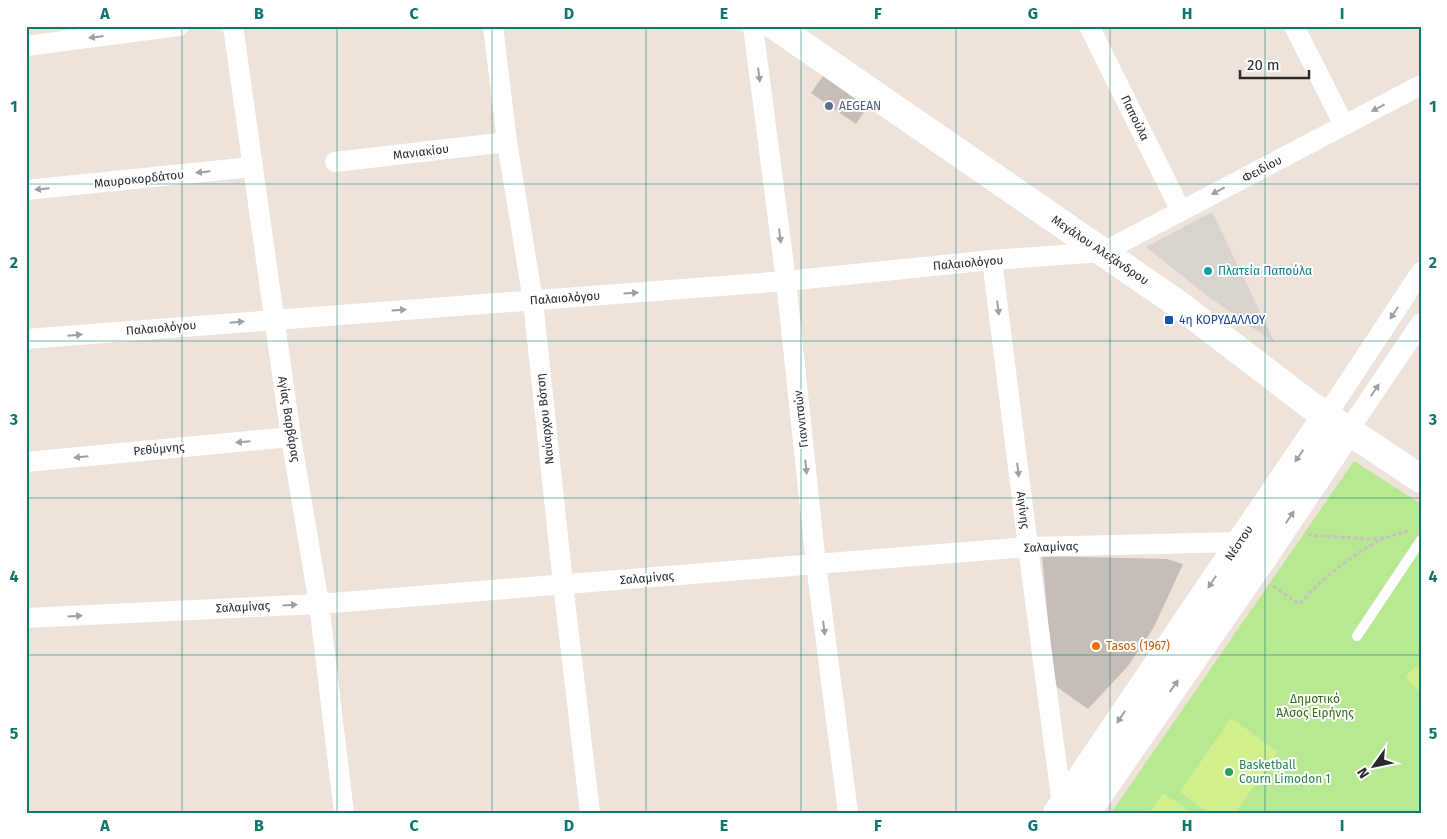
<svg xmlns="http://www.w3.org/2000/svg" width="1447" height="839" viewBox="0 0 1447 839" font-family="'Fira Sans',sans-serif">
  <style>
    .green { fill: #b9e892 }
    .pitch { fill: #d1f08d }
    .plaza { fill: #d9d3cd }
    .building { fill: #c5bdb7 }
    .lines { fill: none; stroke-linecap: round; stroke-linejoin: round }
    .path { stroke: #c3c3c3; stroke-width: 3; stroke-dasharray: 4 2.5; stroke-linecap: butt }
    .lane { stroke: #fff; stroke-width: 10 }
    .street { stroke: #fff; stroke-width: 20 }
    .secondary { stroke: #fff; stroke-width: 28 }
    .oneway { fill: #9f9f9f }
    .grid { fill: none; stroke: #0f766e; stroke-width: 1; stroke-opacity: 0.55 }
    .service-dot { fill: #5c6f8a; stroke: #fff; stroke-width: 2 }
    .culture-dot { fill: #0f9aa8; stroke: #fff; stroke-width: 2 }
    .transit-dot { fill: #1a4fb4; stroke: #fff; stroke-width: 2 }
    .food-dot { fill: #e8710a; stroke: #fff; stroke-width: 2 }
    .leisure-dot { fill: #2e9e5b; stroke: #fff; stroke-width: 2 }
    .labels { text-anchor: middle; dominant-baseline: central; stroke-width: 4; stroke-linejoin: round; paint-order: stroke }
    .service-label { font-size: 12px; fill: #4e5e75; stroke: #fff; text-anchor: start }
    .street-label { font-size: 12px; fill: #2a2a2a; stroke: #fff }
    .culture-label { font-size: 12px; fill: #0d838f; stroke: #fff; text-anchor: start }
    .transit-label { font-size: 12px; fill: #164399; stroke: #fff; text-anchor: start }
    .food-label { font-size: 12px; fill: #c56008; stroke: #fff; text-anchor: start }
    .park-label { font-size: 12px; fill: #306c14; stroke: #fff }
    .leisure-label { font-size: 12px; fill: #27864d; stroke: #fff; text-anchor: start }
    .neatline { fill: none; stroke: #0f766e; stroke-width: 2 }
    .grid-label { font-size: 16px; text-anchor: middle; font-weight: bold; fill: #0f766e }
  </style>
  <rect width="100%" height="100%" fill="#ede3da"/>
  <path class="green" d="M1354,461l67,43v309h-310z"/>
  <g class="pitch">
    <path d="M1421,662v31l-16,-16z"/>
    <path d="M1231,718l47,34 -43,61h-26l-29,-21z"/>
    <path d="M1163,793l29,20h-43z"/>
  </g>
  <path class="plaza" d="M1212,212l63,131 -69,-48 -60,-48z"/>
  <g class="building">
    <path d="M823,76l44,31 -11,17 -45,-31z"/>
    <path d="M1042,556l125,3 16,5 -29,63 -26,39 -40,43 -34,-24z"/>
  </g>
  <g class="lines">
    <g class="path">
      <path d="M1308,535l60,4 16,-1 24,-7"/>
      <path d="M1273,586l26,18c25,-27 52,-49 85,-66"/>
    </g>
    <path class="lane" d="M1357,636l64,-96"/>
    <g class="street">
      <path d="M233,26l58,411 28,167 25,209"/>
      <path d="M493,26l14,116 26,159 30,283 27,229"/>
      <path d="M753,26l33,255 30,283 32,249"/>
      <path d="M1089,26l92,185"/>
      <path d="M1294,26l50,99"/>
      <path d="M26,46l153,-20"/>
      <path d="M335,162l172,-20"/>
      <path d="M26,190l226,-23"/>
      <path d="M992,260l36,287 34,258 6,3"/>
      <path d="M26,339l760,-58 206,-21 111,-8 318,-167"/>
      <path d="M1326,416l95,-144"/>
      <path d="M1348,431l73,-108"/>
      <path d="M26,462l265,-25"/>
      <path d="M26,618l293,-14 709,-57 211,-5 8,6"/>
    </g>
    <g class="secondary">
      <path d="M775,26l403,278 132,101 111,74"/>
      <path d="M1057,813l269,-397"/>
      <path d="M1086,813l177,-255 85,-127"/>
    </g>
  </g>
  <defs><path id="oneway-solid" d="M-6-.8H1V-3.2L6.5 0L1 3.2V.8H-6Z" transform="scale(1.25)"/></defs>
  <g class="oneway">
    <use href="#oneway-solid" transform="translate(96 37) rotate(173)"/>
    <use href="#oneway-solid" transform="translate(759 75) rotate(83)"/>
    <use href="#oneway-solid" transform="translate(1378 108) rotate(152)"/>
    <use href="#oneway-solid" transform="translate(203 172) rotate(174)"/>
    <use href="#oneway-solid" transform="translate(42 189) rotate(174)"/>
    <use href="#oneway-solid" transform="translate(1218 191) rotate(152)"/>
    <use href="#oneway-solid" transform="translate(780 236) rotate(83)"/>
    <use href="#oneway-solid" transform="translate(631 293) rotate(-4)"/>
    <use href="#oneway-solid" transform="translate(998 308) rotate(83)"/>
    <use href="#oneway-solid" transform="translate(399 310) rotate(-4)"/>
    <use href="#oneway-solid" transform="translate(1394 313) rotate(123)"/>
    <use href="#oneway-solid" transform="translate(237 322) rotate(-5)"/>
    <use href="#oneway-solid" transform="translate(75 335) rotate(-5)"/>
    <use href="#oneway-solid" transform="translate(1375 390) rotate(-56)"/>
    <use href="#oneway-solid" transform="translate(243 442) rotate(175)"/>
    <use href="#oneway-solid" transform="translate(1299 456) rotate(125)"/>
    <use href="#oneway-solid" transform="translate(81 457) rotate(175)"/>
    <use href="#oneway-solid" transform="translate(806 467) rotate(84)"/>
    <use href="#oneway-solid" transform="translate(1018 470) rotate(83)"/>
    <use href="#oneway-solid" transform="translate(1290 517) rotate(-56)"/>
    <use href="#oneway-solid" transform="translate(1212 582) rotate(124)"/>
    <use href="#oneway-solid" transform="translate(290 605) rotate(-3)"/>
    <use href="#oneway-solid" transform="translate(75 616) rotate(-3)"/>
    <use href="#oneway-solid" transform="translate(824 628) rotate(83)"/>
    <use href="#oneway-solid" transform="translate(1174 686) rotate(-55)"/>
    <use href="#oneway-solid" transform="translate(1121 717) rotate(124)"/>
  </g>
  <path class="grid" d="M182,26v787M337,26v787M492,26v787M646,26v787M801,26v787M956,26v787M1110,26v787M1265,26v787M26,184h1395M26,341h1395M26,498h1395M26,655h1395"/>
  <circle class="service-dot" cx="829" cy="106" r="5"/>
  <circle class="culture-dot" cx="1208" cy="271" r="5"/>
  <rect class="transit-dot" x="1164" y="315" width="10" height="10" rx="2.5"/>
  <circle class="food-dot" cx="1096" cy="646" r="5"/>
  <circle class="leisure-dot" cx="1229" cy="772" r="5"/>
  <g class="labels">
    <g class="service-label">
      <text x="839" y="106">AEGEAN</text>
    </g>
    <g class="street-label">
      <text transform="translate(1135 118) rotate(64)">Παπούλα</text>
      <text transform="translate(421 152) rotate(-7)">Μανιακίου</text>
      <text transform="translate(1262 169) rotate(-28)">Φειδίου</text>
      <text transform="translate(139 179) rotate(-6)">Μαυροκορδάτου</text>
      <text transform="translate(1100 250) rotate(34)">Μεγάλου Αλεξάνδρου</text>
      <text transform="translate(968 263) rotate(-5)">Παλαιολόγου</text>
      <text transform="translate(565 298) rotate(-4)">Παλαιολόγου</text>
      <text transform="translate(161 328) rotate(-5)">Παλαιολόγου</text>
      <text transform="translate(289 419) rotate(81)">Αγίας Βαρβάρας</text>
      <text transform="translate(545 419) rotate(-96)">Ναύαρχου Βότση</text>
      <text transform="translate(801 419) rotate(-96)">Γιαννιτσών</text>
      <text transform="translate(159 449) rotate(-5)">Ρεθύμνης</text>
      <text transform="translate(1023 510) rotate(83)">Αιγίνης</text>
      <text transform="translate(1239 543) rotate(-56)">Νέστου</text>
      <text transform="translate(1051 547) rotate(-2)">Σαλαμίνας</text>
      <text transform="translate(647 578) rotate(-5)">Σαλαμίνας</text>
      <text transform="translate(243 607) rotate(-3)">Σαλαμίνας</text>
    </g>
    <g class="culture-label">
      <text x="1218" y="271">Πλατεία Παπούλα</text>
    </g>
    <g class="transit-label">
      <text x="1179" y="320">4η ΚΟΡΥΔΑΛΛΟΥ</text>
    </g>
    <g class="food-label">
      <text x="1106" y="646">Tasos (1967)</text>
    </g>
    <g class="park-label">
      <text x="1315" y="699">Δημοτικό<tspan x="1315" dy="14">Άλσος Ειρήνης</tspan></text>
    </g>
    <g class="leisure-label">
      <text x="1239" y="765">Basketball<tspan x="1239" dy="14">Courn Limodon 1</tspan></text>
    </g>
  </g>
  <rect width="1447" height="839" fill="none" stroke="#ffffff" stroke-width="55"/>
  <g transform="translate(1374 766) rotate(237)" stroke="#ffffff" stroke-width="4" paint-order="stroke">
  <path d="M0-4L9 19L0 12L-9 19Z" fill="#2a2a2a"/>
  <text y="-8" font-size="14" font-weight="bold" text-anchor="middle" fill="#2a2a2a">N</text>
  </g>
  <path d="M1240 70v8h69v-8" fill="none" stroke="#2a2a2a" stroke-width="2.5"/>
  <text x="1247" y="70" font-size="15" fill="#2a2a2a" stroke="#ffffff" stroke-width="4" paint-order="stroke">20 m</text>
  <rect x="28" y="28" width="1392" height="784" class="neatline"/>
  <g class="grid-label">
    <text x="105" y="19">A</text>
    <text x="259" y="19">B</text>
    <text x="414" y="19">C</text>
    <text x="569" y="19">D</text>
    <text x="724" y="19">E</text>
    <text x="878" y="19">F</text>
    <text x="1033" y="19">G</text>
    <text x="1187" y="19">H</text>
    <text x="1342" y="19">I</text>
    <text x="14" y="112">1</text>
    <text x="1433" y="112">1</text>
    <text x="14" y="268">2</text>
    <text x="1433" y="268">2</text>
    <text x="14" y="425">3</text>
    <text x="1433" y="425">3</text>
    <text x="14" y="582">4</text>
    <text x="1433" y="582">4</text>
    <text x="14" y="739">5</text>
    <text x="1433" y="739">5</text>
    <text x="105" y="831">A</text>
    <text x="259" y="831">B</text>
    <text x="414" y="831">C</text>
    <text x="569" y="831">D</text>
    <text x="724" y="831">E</text>
    <text x="878" y="831">F</text>
    <text x="1033" y="831">G</text>
    <text x="1187" y="831">H</text>
    <text x="1342" y="831">I</text>
  </g>
</svg>
